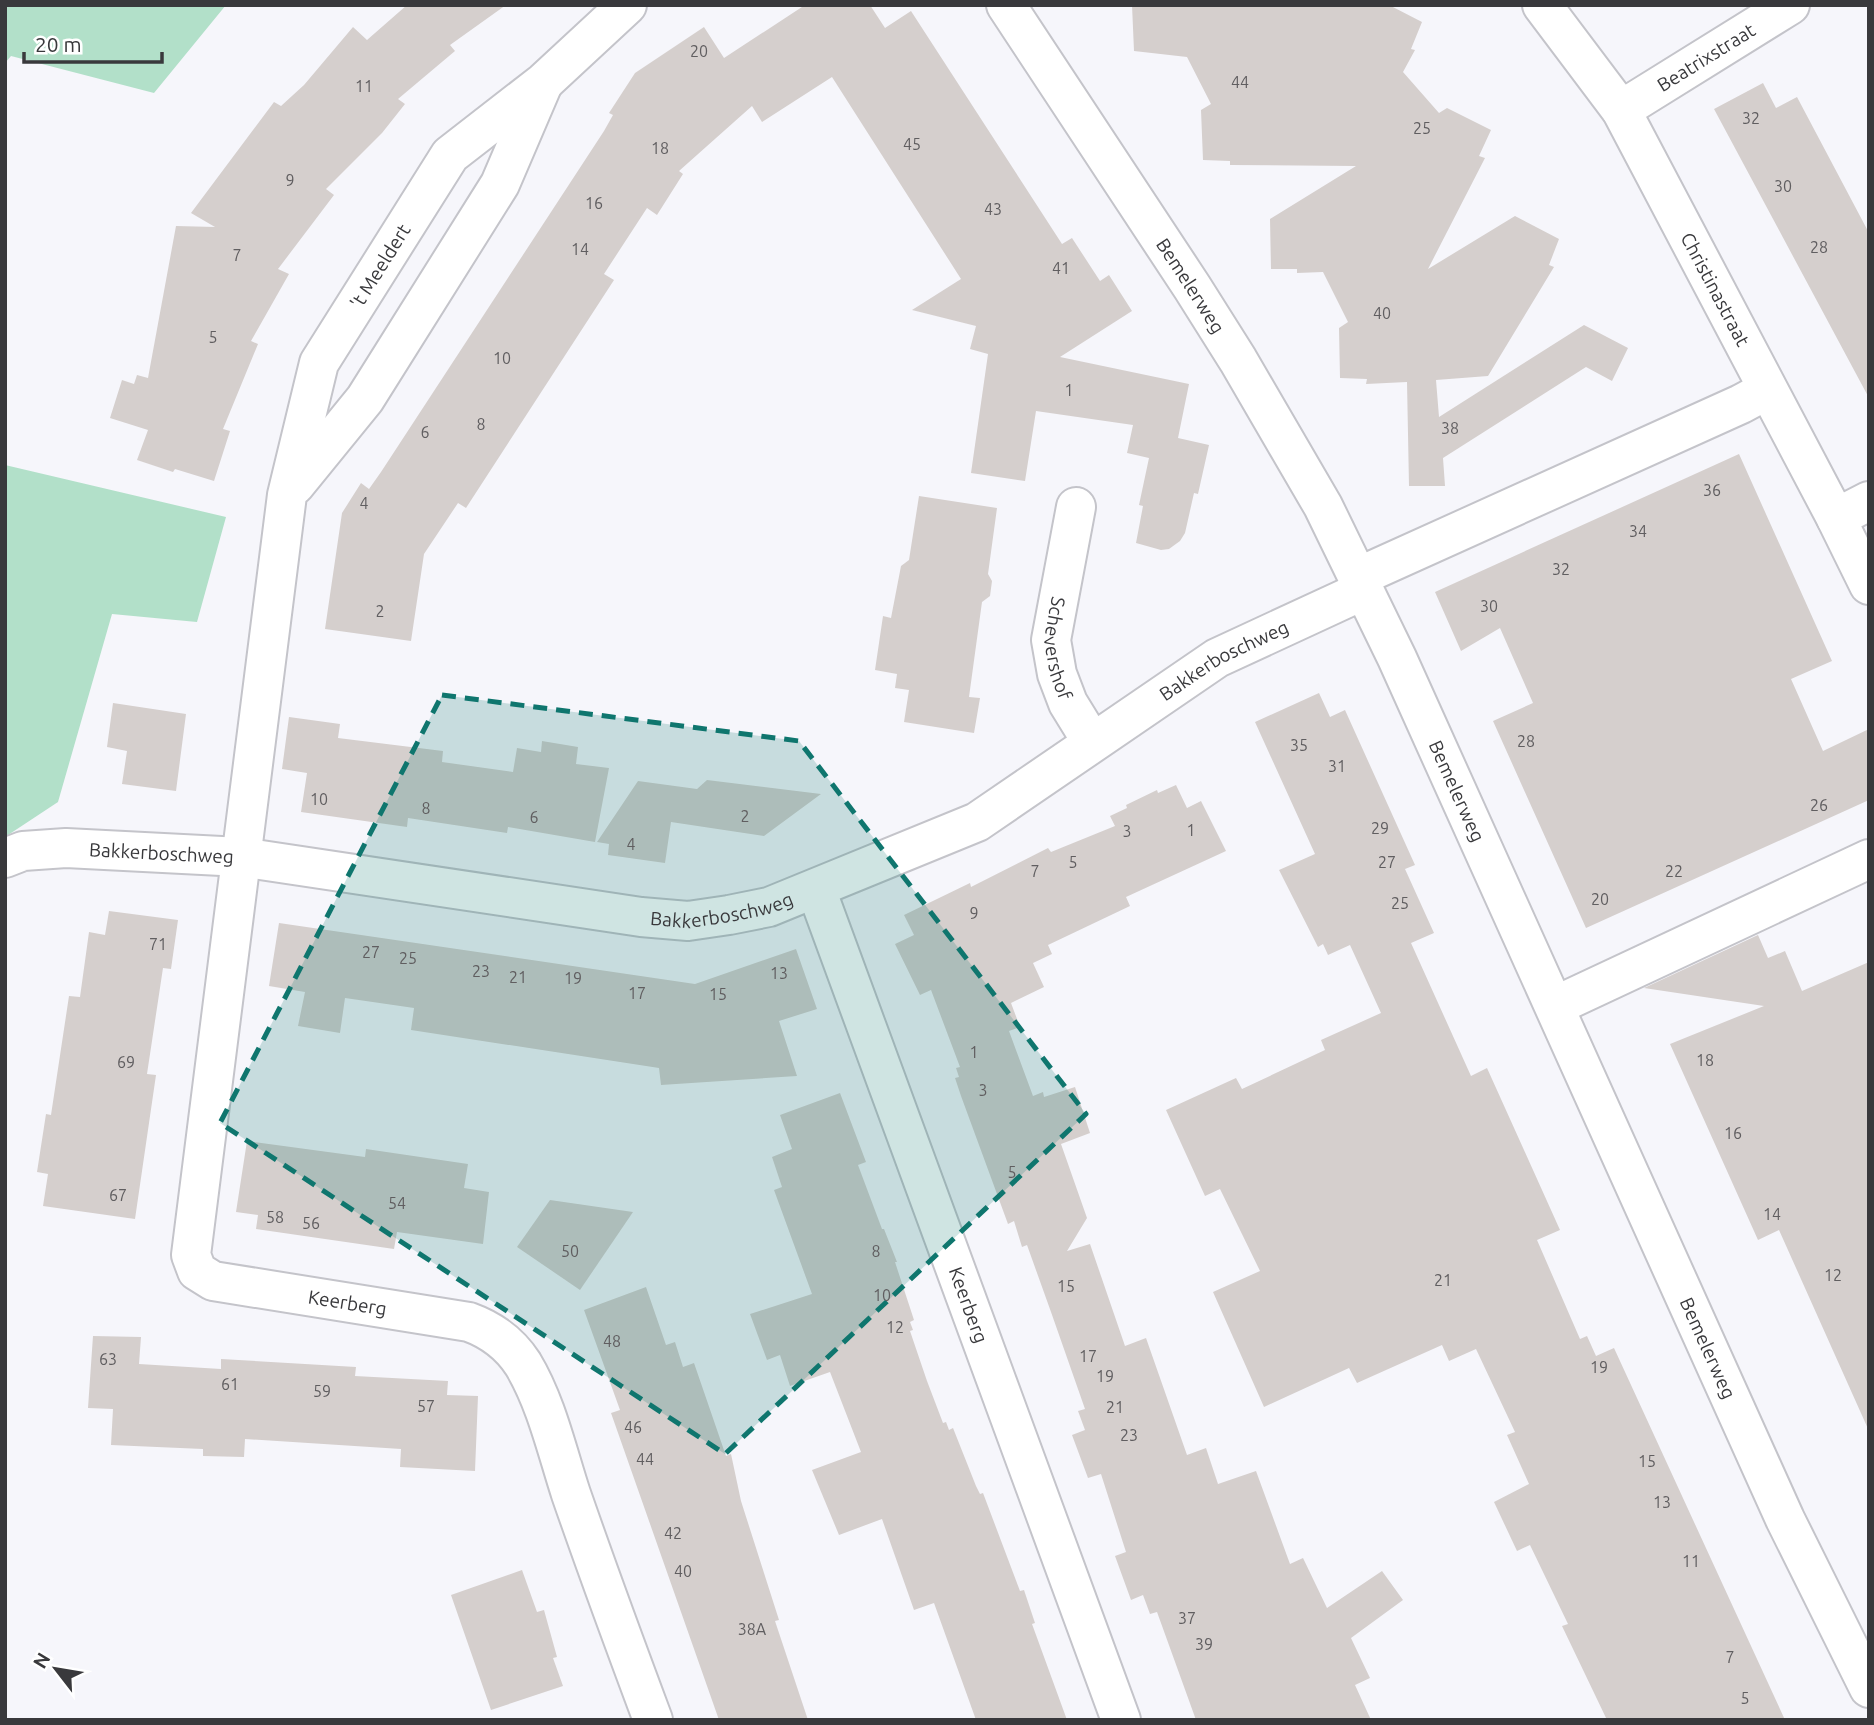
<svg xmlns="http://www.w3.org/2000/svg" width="1874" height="1725" viewBox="0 0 1874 1725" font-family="Ubuntu,sans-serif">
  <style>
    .green { fill: #b2e0c9 }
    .building { fill: #d5cfcd }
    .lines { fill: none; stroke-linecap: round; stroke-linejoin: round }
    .minor-casing { stroke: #c4c4ca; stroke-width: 42 }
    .tertiary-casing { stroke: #c4c4ca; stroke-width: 42 }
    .minor { stroke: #fff; stroke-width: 38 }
    .tertiary { stroke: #fff; stroke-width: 38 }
    .marked { fill: #0f766e; fill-opacity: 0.2; stroke: #0f766e; stroke-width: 5; stroke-dasharray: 14 9; stroke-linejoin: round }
    .labels { text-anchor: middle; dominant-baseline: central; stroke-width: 7; stroke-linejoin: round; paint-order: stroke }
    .number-label { font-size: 16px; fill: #605e60 }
    .street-label { font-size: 19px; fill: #39393c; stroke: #fff }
  </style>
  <rect width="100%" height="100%" fill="#f6f6fb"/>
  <g class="green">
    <path d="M5,5h221l-72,88 -143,-37 -6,7z"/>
    <path d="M5,465l221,52 -29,105 -85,-8 -54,188 -53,35z"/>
  </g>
  <g class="building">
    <path d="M407,5h99l-56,40 5,6 -57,48 7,5 -23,29 -56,56 8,6 -56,74 11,5 -38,67 7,3 -35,85 7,2 -16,50 -39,-12 -2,3 -36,-12 11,-30 -38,-12 12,-38 12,4 3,-9 11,3 28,-152 39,1 -24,-14 83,-111 7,4 23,-21 49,-58 14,13z"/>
    <path d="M805,5h65l15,23 26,-17 151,233 10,-6 28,43 9,-6 23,36 -72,46 129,27 -11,54 31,7 -11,49 -4,-1 -9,40 -5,8 -11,8 -8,1 -25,-7 7,-37 -4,-1 10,-47 -22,-5 6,-28 -97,-14 -11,70 -54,-8 17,-119 -18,-5 6,-23 -64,-16 49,-31 -129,-202 -70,45 -10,-16 -73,65 4,3 -26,41 -10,-7 -43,66 10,6 -148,228 -8,-5 -34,51 -13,87 -86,-12 17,-116 19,-30 8,6 12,-17 223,-341 9,-16 -4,-2 26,-40 69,-46 20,31z"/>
    <path d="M1132,5h257l33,17 -11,27 4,1 -12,22 36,41 8,-5 44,22 -12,26 6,2 -57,111 87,-53 44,23 -10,26 5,2 -66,109 -52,4 3,37 145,-92 44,23 -16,33 -26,-14 -143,91 2,28h-36l-2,-104 -41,2 1,-5 -27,-1 -1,-50 9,-6 -25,-50 -26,1v-4h-26l-1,-50 86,-53 -126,-1v-4l-27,-1 -2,-50 10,-6 -24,-47 -53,-6z"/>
    <path d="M1763,83l13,25 21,-11 72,136v165l-155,-289z"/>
    <path d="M1739,454l93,207 -41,18 32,72 46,-22v71l-283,128 -93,-207 40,-18 -33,-75 -39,23 -26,-59z"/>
    <path d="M919,496l78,12 -9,66 4,7 -2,15 -8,6 -13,95 11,1 -6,35 -70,-11 5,-32 -14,-2 2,-14 -22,-4 8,-54 8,2 10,-52 8,-6z"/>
    <path d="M1319,693l11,24 15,-7 70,155 -10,4 29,64 -23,10 60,133 16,-8 73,162 -23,10 43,99 7,-3 9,20 18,-8 171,372h-178l-45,-94 6,-2 -38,-79 -13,6 -23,-49 35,-18 -22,-49 8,-3 -39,-83 -27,12 -7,-16 -85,38 -8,-15 -85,39 -51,-115 47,-21 -40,-82 -15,7 -39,-86 70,-32 6,11 83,-39 -4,-10 60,-27 -31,-68 -22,10 -5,-11 -5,3 -39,-77 36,-16 -60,-132z"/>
    <path d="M113,703l73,11 -10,77 -54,-7 5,-33 -20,-4z"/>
    <path d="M289,717l51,7 -2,14 105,13 -1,11 71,10 4,-24 24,4 1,-11 36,6 -2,17 33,4 -14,74 -87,-15 -1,6 -99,-15 -1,9 -106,-15 6,-39 -25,-4z"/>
    <path d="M707,780l114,14 -57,42 -93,-14 -6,41 -57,-8 1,-11 -12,-2 41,-61 59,8z"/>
    <path d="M1176,785l11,23 14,-7 25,50 -100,46 4,9 -82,39 4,9 -19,9 11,24 -33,16 9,24 -11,4 24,65 10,-4 1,5 31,-10 15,46 -29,11 26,74 -20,33 23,-7 35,102 21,-8 41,117 19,-7 12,36 38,-13 34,93 13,-6 24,50 55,-37 21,29 -52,38 19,40 -15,7 16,35h-175l-39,-108 -7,2 -7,-19 -12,5 -16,-44 11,-4 -25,-78 -13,4 -16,-43 13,-5 -7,-19 7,-2 -34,-97 -24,-67 -5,2 -8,-26 -6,3 -47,-128 -6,-18 4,-1 -3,-9 4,-1 -29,-77 -11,5 -25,-51 19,-9 -10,-20 66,-32 1,4 77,-39 3,4 64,-26 -5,-10 17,-8 -1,-3 31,-15 1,3z"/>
    <path d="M109,911l69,9 -7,49 -8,-1 -16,106 9,1 -21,144 -92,-13 5,-32 -11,-2 9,-58 5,1 18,-119 11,1 9,-65 16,3z"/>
    <path d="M279,923l416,61 101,-35 21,60 -38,12 18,55 -136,9 -2,-17 -248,-38 3,-22 -69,-10 -5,35 -42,-7 7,-34 -36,-6z"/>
    <path d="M1758,935l10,23 17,-7 17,40 67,-29v469l-90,-201 -21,10 -88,-196 94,-38 -120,-18z"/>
    <path d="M840,1093l26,69 -8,3 24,64h2l13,33h-2l19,58 -4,2 3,8 -3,1 17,50 16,42 3,-1 3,8 4,-2 23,58 4,8 3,-1 37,98 4,-1 11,33 -3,1 35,96h-91l-42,-117 -20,7 -32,-91 -43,16 -27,-65 49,-18 -31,-80 -40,14 -10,-31 -13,5 -17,-46 62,-20 -38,-104 8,-3 -10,-30 20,-8 -12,-34z"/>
    <path d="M247,1141l118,16 1,-8 102,15 -4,24 25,4 -6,52 -86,-12 -3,17 -138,-20 2,-14 -22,-3z"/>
    <path d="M550,1200l83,12 -53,78 -63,-43z"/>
    <path d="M646,1287l20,58 9,-3 8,25 11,-4 32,93 5,-2 10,47 38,119 -4,1 33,99h-89l-108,-307 9,-3 -36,-100z"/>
    <path d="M93,1336l48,1 -2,27 82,5v-10l135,8 -1,9 93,5 -1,14 31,1 -3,75 -75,-4 1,-18 -156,-10 -1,18 -41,-1v-7l-92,-4 2,-36 -25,-1z"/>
    <path d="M522,1570l15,42 7,-2 13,47 -4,1 10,28 -72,24 -40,-115z"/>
  </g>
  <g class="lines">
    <g class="minor-casing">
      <g id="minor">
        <path id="s1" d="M627,5l-83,77 -94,73 -131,208 -32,132 -96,760 6,16 16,10 256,41c22,8 41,22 54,42 23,38 34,87 48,130 26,75 54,151 82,226"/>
        <path id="s2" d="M1542,5l79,105 215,408 33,67"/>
        <path id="s3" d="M1621,110l169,-105"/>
        <path d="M295,485l70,-86 135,-215 42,-98"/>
        <path id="s4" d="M1076,507l-25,133 6,34 11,29 24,39"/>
        <path d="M1836,518l33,-17"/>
        <path d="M1358,577l383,-173 26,-14"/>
        <path id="s5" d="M5,858l18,-7 43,-3 175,9 400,60 47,4 41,-6 40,-8 208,-85 240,-164 147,-68"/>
        <path id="s6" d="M816,889l305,831"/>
        <path d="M1555,1006l314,-147"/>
      </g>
    </g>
    <g class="tertiary-casing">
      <g id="tertiary">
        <path id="s7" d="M1006,5l186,282 46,73 85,146 74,152 388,861 84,169"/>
      </g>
    </g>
    <use href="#minor" class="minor"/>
    <use href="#tertiary" class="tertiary"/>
  </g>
  <path class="marked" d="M442,695l357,46 287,373 -361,340 -505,-331z"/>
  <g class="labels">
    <g class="number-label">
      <text x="699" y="51">20</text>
      <text x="1240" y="82">44</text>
      <text x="364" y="86">11</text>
      <text x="1751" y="118">32</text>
      <text x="1422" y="128">25</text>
      <text x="912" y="144">45</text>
      <text x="660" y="148">18</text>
      <text x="290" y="180">9</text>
      <text x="1783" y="186">30</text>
      <text x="594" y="203">16</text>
      <text x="993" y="209">43</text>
      <text x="1819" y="247">28</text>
      <text x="580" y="249">14</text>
      <text x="237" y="255">7</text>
      <text x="1061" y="268">41</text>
      <text x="1382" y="313">40</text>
      <text x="213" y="337">5</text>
      <text x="502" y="358">10</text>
      <text x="1069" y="390">1</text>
      <text x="481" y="424">8</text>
      <text x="1450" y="428">38</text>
      <text x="425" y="432">6</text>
      <text x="1712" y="490">36</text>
      <text x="364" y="503">4</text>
      <text x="1638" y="531">34</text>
      <text x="1561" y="569">32</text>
      <text x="1489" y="606">30</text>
      <text x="380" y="611">2</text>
      <text x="1526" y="741">28</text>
      <text x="1299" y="745">35</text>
      <text x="1337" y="766">31</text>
      <text x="319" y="799">10</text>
      <text x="1819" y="805">26</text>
      <text x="426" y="808">8</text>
      <text x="745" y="816">2</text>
      <text x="534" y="817">6</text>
      <text x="1380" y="828">29</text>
      <text x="1191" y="830">1</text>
      <text x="1127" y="831">3</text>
      <text x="631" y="844">4</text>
      <text x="1073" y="862">5</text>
      <text x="1387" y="862">27</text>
      <text x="1035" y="871">7</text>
      <text x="1674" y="871">22</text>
      <text x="1600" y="899">20</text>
      <text x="1400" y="903">25</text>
      <text x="974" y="913">9</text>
      <text x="158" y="944">71</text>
      <text x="371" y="952">27</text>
      <text x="408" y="958">25</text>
      <text x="481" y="971">23</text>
      <text x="779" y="973">13</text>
      <text x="518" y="977">21</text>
      <text x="573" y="978">19</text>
      <text x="637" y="993">17</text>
      <text x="718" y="994">15</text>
      <text x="974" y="1052">1</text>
      <text x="1705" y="1060">18</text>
      <text x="126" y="1062">69</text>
      <text x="983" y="1090">3</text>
      <text x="1733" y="1133">16</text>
      <text x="1012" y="1172">5</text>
      <text x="118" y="1195">67</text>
      <text x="397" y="1203">54</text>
      <text x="1772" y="1214">14</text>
      <text x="275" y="1217">58</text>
      <text x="311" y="1223">56</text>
      <text x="570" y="1251">50</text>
      <text x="876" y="1251">8</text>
      <text x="1833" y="1275">12</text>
      <text x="1443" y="1280">21</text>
      <text x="1066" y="1286">15</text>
      <text x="882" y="1295">10</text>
      <text x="895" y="1327">12</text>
      <text x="612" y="1341">48</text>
      <text x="1088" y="1356">17</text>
      <text x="108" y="1359">63</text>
      <text x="1599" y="1367">19</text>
      <text x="1105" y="1376">19</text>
      <text x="230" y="1384">61</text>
      <text x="322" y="1391">59</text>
      <text x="426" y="1406">57</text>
      <text x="1115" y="1407">21</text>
      <text x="633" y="1427">46</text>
      <text x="1129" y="1435">23</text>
      <text x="645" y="1459">44</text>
      <text x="1647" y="1461">15</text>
      <text x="1662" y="1502">13</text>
      <text x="673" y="1533">42</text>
      <text x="1691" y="1561">11</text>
      <text x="683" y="1571">40</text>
      <text x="1187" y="1618">37</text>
      <text x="752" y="1629">38A</text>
      <text x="1204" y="1644">39</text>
      <text x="1730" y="1657">7</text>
      <text x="1745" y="1698">5</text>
    </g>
    <g class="street-label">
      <text stroke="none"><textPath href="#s3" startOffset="100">Beatrixstraat</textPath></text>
      <text transform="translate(380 266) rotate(-58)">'t Meeldert</text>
      <text stroke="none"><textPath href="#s7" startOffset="336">Bemelerweg</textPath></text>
      <text stroke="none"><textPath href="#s2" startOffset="334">Christinastraat</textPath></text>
      <text stroke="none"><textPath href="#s4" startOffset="144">Schevershof</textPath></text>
      <text stroke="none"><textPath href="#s5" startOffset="1292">Bakkerboschweg</textPath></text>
      <text stroke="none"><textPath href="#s7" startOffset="908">Bemelerweg</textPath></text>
      <text stroke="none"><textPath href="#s5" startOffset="158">Bakkerboschweg</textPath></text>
      <text stroke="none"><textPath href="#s5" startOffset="724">Bakkerboschweg</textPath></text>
      <text stroke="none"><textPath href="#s1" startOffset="1552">Keerberg</textPath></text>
      <text stroke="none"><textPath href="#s6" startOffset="443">Keerberg</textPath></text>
      <text stroke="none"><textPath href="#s7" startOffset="1519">Bemelerweg</textPath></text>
    </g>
  </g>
  <rect width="1874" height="1725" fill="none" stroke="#39393c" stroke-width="14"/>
  <g transform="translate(56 1669) rotate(301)" stroke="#ffffff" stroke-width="5" paint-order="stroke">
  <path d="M0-5L12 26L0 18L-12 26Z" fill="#39393c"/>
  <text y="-10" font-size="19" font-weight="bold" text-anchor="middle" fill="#39393c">N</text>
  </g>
  <path d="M24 52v10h138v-10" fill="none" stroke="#39393c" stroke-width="3.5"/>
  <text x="35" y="52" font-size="21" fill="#39393c" stroke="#ffffff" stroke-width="5" paint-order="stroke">20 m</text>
</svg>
